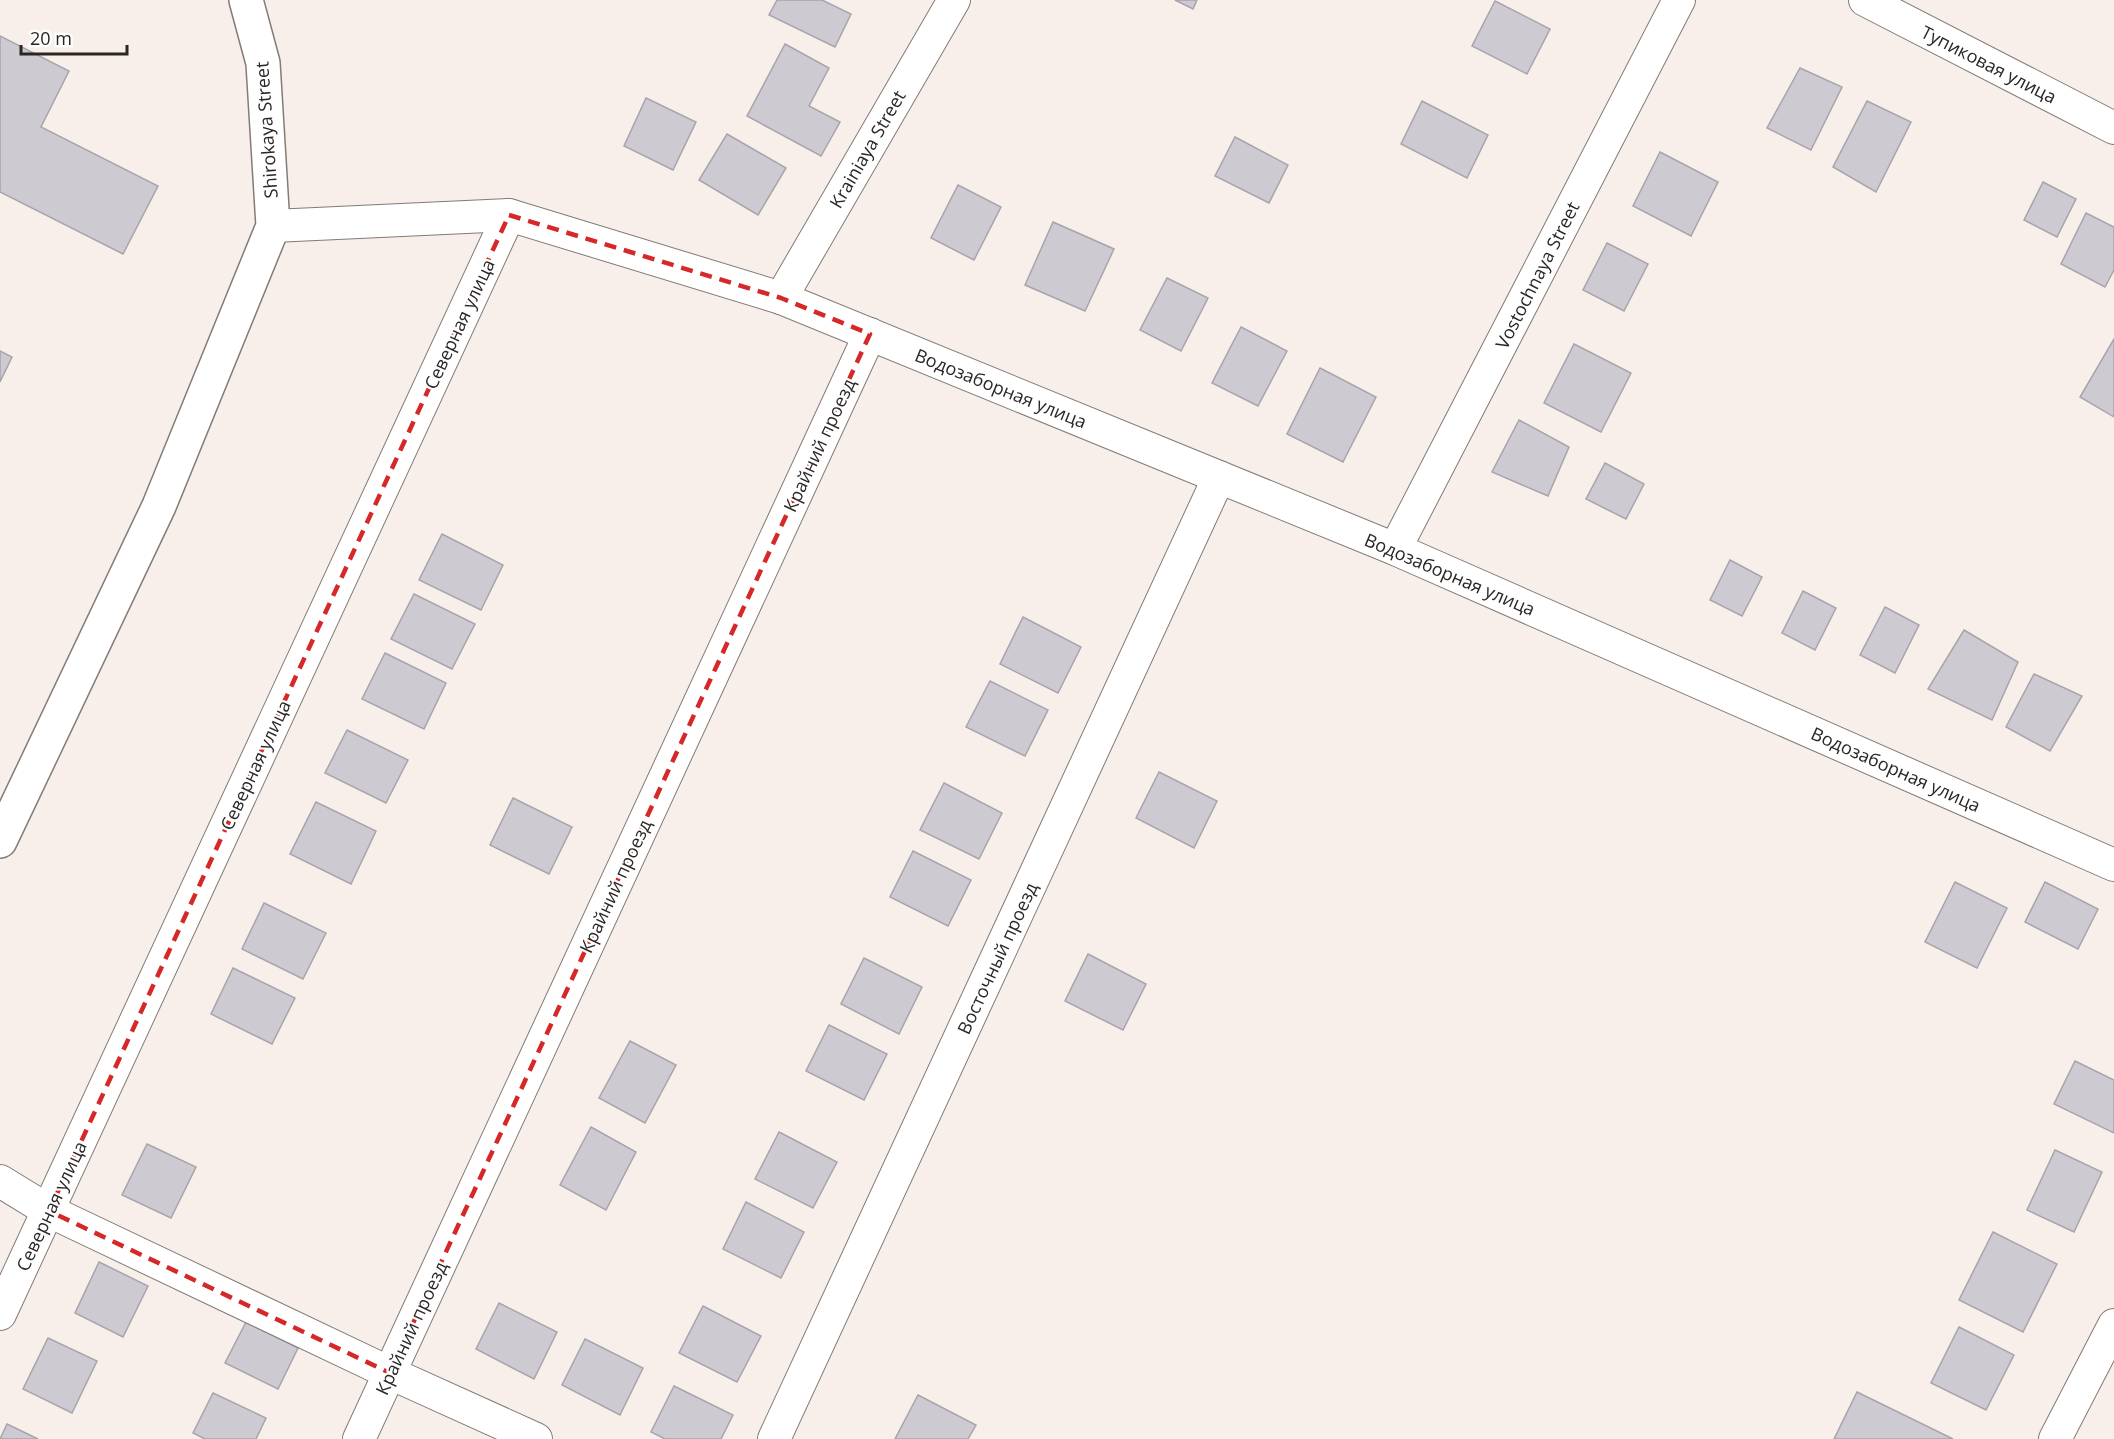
<svg xmlns="http://www.w3.org/2000/svg" width="2114" height="1439" viewBox="0 0 2114 1439" font-family="'Open Sans',sans-serif">
  <style>
    .building { fill: #cdcad1; stroke: #a7a4ab; stroke-width: 1.5 }
    .lines { fill: none; stroke-linecap: round; stroke-linejoin: round }
    .street-casing { stroke: #827b77; stroke-width: 34 }
    .secondary-casing { stroke: #827b77; stroke-width: 36 }
    .street { stroke: #fff; stroke-width: 32 }
    .secondary { stroke: #fff; stroke-width: 33 }
    .marked { fill: none; stroke: #d62828; stroke-width: 4.5; stroke-dasharray: 12 8; stroke-linejoin: round }
    .labels { text-anchor: middle; dominant-baseline: central; stroke-width: 4.5; stroke-linejoin: round; paint-order: stroke }
    .street-label { font-size: 18px; fill: #292624; stroke: #fefefe }
  </style>
  <rect width="100%" height="100%" fill="#f8efea"/>
  <g class="building">
    <path d="M777,0h45l29,14 -16,33 -66,-32z"/>
    <path d="M1175,0h22l-4,9z"/>
    <path d="M1495,1l55,28 -23,45 -55,-28z"/>
    <path d="M0,36l69,35 -28,56 117,59 -35,68 -123,-62z"/>
    <path d="M785,44l44,24 -20,38 31,16 -19,34 -74,-40z"/>
    <path d="M1800,68l42,19 -31,63 -44,-22z"/>
    <path d="M646,98l50,24 -23,48 -49,-24z"/>
    <path d="M1422,101l66,34 -21,43 -66,-34z"/>
    <path d="M1867,101l44,21 -35,70 -43,-25z"/>
    <path d="M727,134l59,34 -28,47 -59,-35z"/>
    <path d="M1235,137l53,28 -19,38 -54,-27z"/>
    <path d="M1660,152l58,30 -27,54 -58,-30z"/>
    <path d="M2043,182l33,17 -19,38 -33,-17z"/>
    <path d="M958,185l43,22 -27,53 -43,-22z"/>
    <path d="M2086,213l28,14v43l-9,17 -44,-23z"/>
    <path d="M1053,222l61,27 -29,62 -60,-26z"/>
    <path d="M1607,243l41,21 -24,47 -41,-21z"/>
    <path d="M1167,278l41,20 -27,53 -41,-21z"/>
    <path d="M1241,327l46,24 -29,55 -46,-23z"/>
    <path d="M2114,339v78l-34,-20z"/>
    <path d="M1574,344l57,29 -30,59 -57,-29z"/>
    <path d="M0,351l12,6 -12,25z"/>
    <path d="M1320,368l56,29 -33,65 -56,-28z"/>
    <path d="M1519,420l50,27 -21,49 -56,-24z"/>
    <path d="M1605,463l39,21 -18,35 -40,-20z"/>
    <path d="M442,534l61,31 -22,45 -62,-30z"/>
    <path d="M1730,560l32,17 -20,39 -32,-16z"/>
    <path d="M1803,591l33,17 -21,42 -33,-17z"/>
    <path d="M414,594l61,30 -23,45 -61,-30z"/>
    <path d="M1885,607l34,18 -24,48 -35,-18z"/>
    <path d="M1023,617l58,30 -23,46 -58,-29z"/>
    <path d="M1964,630l54,32 -26,58 -64,-31z"/>
    <path d="M385,653l61,30 -22,46 -62,-30z"/>
    <path d="M2034,674l48,22 -32,55 -44,-24z"/>
    <path d="M990,681l58,29 -23,46 -59,-29z"/>
    <path d="M347,730l61,30 -22,43 -61,-30z"/>
    <path d="M1159,772l58,29 -23,47 -58,-30z"/>
    <path d="M944,783l58,30 -23,46 -59,-29z"/>
    <path d="M513,798l59,29 -23,47 -59,-29z"/>
    <path d="M316,802l60,29 -25,53 -61,-30z"/>
    <path d="M913,851l58,29 -23,46 -58,-29z"/>
    <path d="M1955,882l52,26 -30,60 -52,-26z"/>
    <path d="M2045,882l53,27 -20,40 -53,-27z"/>
    <path d="M264,903l62,30 -23,46 -61,-30z"/>
    <path d="M1088,954l58,30 -23,46 -58,-29z"/>
    <path d="M864,958l58,29 -23,47 -58,-30z"/>
    <path d="M233,968l62,30 -23,46 -61,-30z"/>
    <path d="M829,1025l58,29 -23,46 -58,-29z"/>
    <path d="M630,1041l46,24 -31,58 -46,-25z"/>
    <path d="M2075,1061l39,19v53l-60,-29z"/>
    <path d="M591,1127l45,25 -30,58 -46,-25z"/>
    <path d="M779,1132l58,30 -24,46 -58,-29z"/>
    <path d="M147,1144l49,23 -25,51 -49,-23z"/>
    <path d="M2055,1150l47,22 -28,60 -47,-22z"/>
    <path d="M746,1202l58,30 -23,46 -58,-29z"/>
    <path d="M1993,1232l64,32 -34,68 -64,-32z"/>
    <path d="M99,1262l49,24 -25,51 -48,-24z"/>
    <path d="M499,1303l58,29 -23,47 -58,-30z"/>
    <path d="M703,1306l58,30 -24,46 -58,-29z"/>
    <path d="M246,1322l52,26 -20,41 -53,-26z"/>
    <path d="M1959,1327l55,28 -28,55 -55,-27z"/>
    <path d="M48,1338l49,23 -25,52 -49,-24z"/>
    <path d="M585,1339l58,29 -23,47 -58,-30z"/>
    <path d="M674,1386l59,29 -12,24h-56l-14,-7z"/>
    <path d="M1857,1392l96,47h-119z"/>
    <path d="M213,1393l53,25 -10,21h-51l-12,-6z"/>
    <path d="M918,1395l58,30 -8,14h-73z"/>
    <path d="M7,1424l31,15h-38z"/>
  </g>
  <g class="lines">
    <g class="street-casing">
      <g id="street">
        <path d="M1865,0l249,128"/>
        <path d="M273,226l236,-11 272,83 614,251 719,316"/>
        <path d="M781,298l173,-298"/>
        <path d="M1395,549l284,-549"/>
        <path d="M0,1181l49,30 341,162 146,66"/>
        <path d="M0,1314l509,-1099"/>
        <path d="M359,1439l511,-1105"/>
        <path d="M774,1439l445,-962"/>
        <path d="M2055,1439l59,-114"/>
      </g>
    </g>
    <g class="secondary-casing">
      <path id="secondary" d="M0,841l159,-335 114,-280 -10,-163 -17,-63"/>
    </g>
    <use href="#street" class="street"/>
    <use href="#secondary" class="secondary"/>
  </g>
  <path class="marked" d="M509,215l272,83 89,36 -480,1039 -341,-162z"/>
  <g class="labels">
    <g class="street-label">
      <text transform="translate(1989 64) rotate(27)">Тупиковая улица</text>
      <text transform="translate(266 130) rotate(-94)">Shirokaya Street</text>
      <text transform="translate(867 149) rotate(-60)">Krainiaya Street</text>
      <text transform="translate(1537 275) rotate(-63)">Vostochnaya Street</text>
      <text transform="translate(459 324) rotate(-65)">Северная улица</text>
      <text transform="translate(1001 388) rotate(22)">Водозаборная улица</text>
      <text transform="translate(819 445) rotate(-65)">Крайний проезд</text>
      <text transform="translate(1450 574) rotate(23)">Водозаборная улица</text>
      <text transform="translate(255 765) rotate(-65)">Северная улица</text>
      <text transform="translate(1896 769) rotate(24)">Водозаборная улица</text>
      <text transform="translate(615 886) rotate(-65)">Крайний проезд</text>
      <text transform="translate(997 958) rotate(-65)">Восточный проезд</text>
      <text transform="translate(51 1206) rotate(-65)">Северная улица</text>
      <text transform="translate(411 1328) rotate(-65)">Крайний проезд</text>
    </g>
  </g>
  <path d="M21 45v9h106v-9" fill="none" stroke="#292624" stroke-width="3"/>
  <text x="30" y="45" font-size="18" fill="#292624" stroke="#fefefe" stroke-width="4.5" paint-order="stroke">20 m</text>
</svg>
